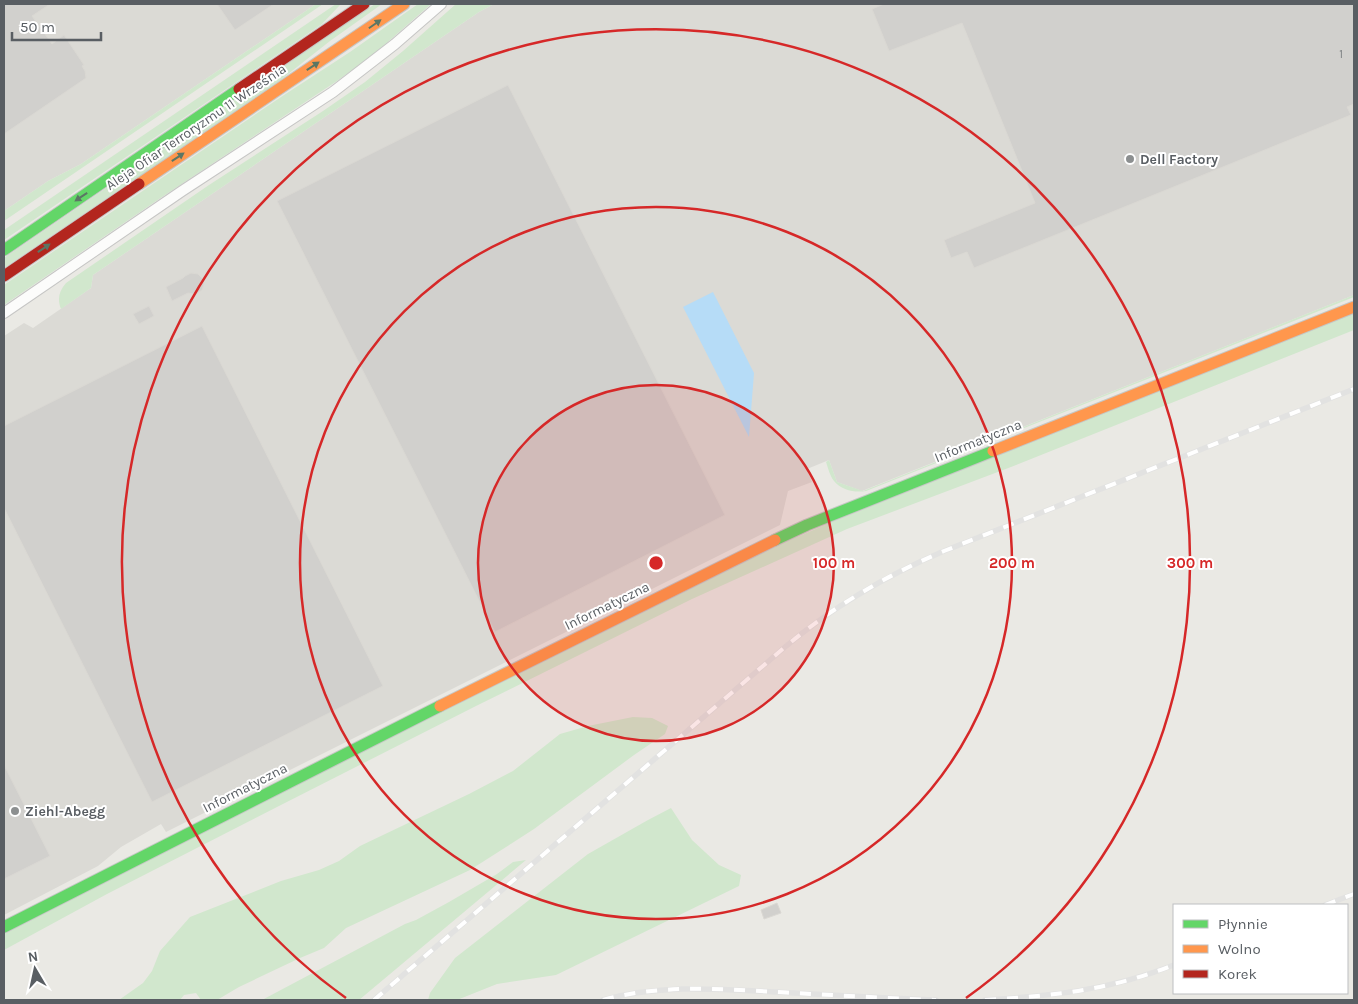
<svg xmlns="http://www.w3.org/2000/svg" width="1358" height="1004" viewBox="0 0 1358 1004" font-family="Karla,sans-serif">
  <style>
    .industrial { fill: #dbdad5 }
    .green { fill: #d1e7cd }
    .water { fill: #b6dcf7 }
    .building { fill: #d1d0cd; stroke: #dad8d3 }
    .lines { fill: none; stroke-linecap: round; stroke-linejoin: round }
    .street-casing { stroke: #c6c6c5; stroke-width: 12 }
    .fast-casing { stroke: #c5c6c5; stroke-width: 13 }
    .slow-casing { stroke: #c5c6c5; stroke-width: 13 }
    .jam-casing { stroke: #c5c6c5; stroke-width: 13 }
    .street { stroke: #fcfcfb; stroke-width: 10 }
    .fast { stroke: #63d668; stroke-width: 11 }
    .slow { stroke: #ff974d; stroke-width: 11 }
    .jam { stroke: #b3261e; stroke-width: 11 }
    .rail-casing { stroke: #e2e2e1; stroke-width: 5.5 }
    .rail { stroke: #fff; stroke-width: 4; stroke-dasharray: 11; stroke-linecap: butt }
    .oneway { fill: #5b7664 }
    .ring { fill: none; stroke: #d62828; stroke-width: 2.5 }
    .poi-dot { fill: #8c8f90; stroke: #fff; stroke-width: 2 }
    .labels { text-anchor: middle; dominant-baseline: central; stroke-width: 4; stroke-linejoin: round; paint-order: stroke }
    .number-label { font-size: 11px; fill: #787c7e }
    .street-label { font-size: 14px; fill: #595e63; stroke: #fff }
    .poi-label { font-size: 14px; font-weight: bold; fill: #595e63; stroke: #fff; text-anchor: start }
    .centre { fill: #d62828; stroke: #fff; stroke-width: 2.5 }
    .ring-label { font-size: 15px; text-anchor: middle; font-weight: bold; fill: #d62828; stroke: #fff; stroke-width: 4; stroke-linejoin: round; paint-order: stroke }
  </style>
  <rect width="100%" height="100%" fill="#eae9e4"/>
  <g class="industrial">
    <path d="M4,4h312l-235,160 -33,17 -44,30z"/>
    <path d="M494,4h860v291l-492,196 -25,-9 -8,-22 -22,9 5,13 -24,9 -8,34 -614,307 -5,-8 -40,23 -23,19 -94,49v-579l20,-13 9,5 58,-40 2,-13 386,-263z"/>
  </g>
  <g class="green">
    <path d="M316,4h7l-319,217v-10l44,-30 33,-17z"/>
    <path d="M336,4h3l1,1 -18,19 -318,216v-10z"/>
    <path d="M375,4h7l-52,37 -52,41 -274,186v-10z"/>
    <path d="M418,4h13l-58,51 -36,26 -175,116 -158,108v-20l277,-188 69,-45z"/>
    <path d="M456,4h38l-15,8 -386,263 -2,13 -30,21c-4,-10 -2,-18 5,-26l143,-98 114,-74 42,-29 38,-31z"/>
    <path d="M1354,295v2l-488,194c-11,2 -25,-1 -32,-10 -4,-5 -6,-13 -8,-19l3,-2 8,22 26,9z"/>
    <path d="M1354,313v17l-343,137 -164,62 -155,70 -216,107 -199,101 -170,87 -103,56v-16l355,-181 420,-208 48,-21z"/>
    <path d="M633,717l19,1 16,8 -3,8 -31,21 -100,74 -64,41 -124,58 -22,20 -24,10 -61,29 -22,13h-16l-5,-7 -12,2 -4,5h-61l24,-17 9,-12 8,-20 30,-34 91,-36 38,-11 20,-9 21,-15 109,-52 44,-23 47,-37 28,-8z"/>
    <path d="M671,808l21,32 27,25 22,10 -2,11 -183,89 -59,9 -40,16h-29l2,-7 25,-35 133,-104 60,-34z"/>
    <path d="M526,860l-167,140h-97l143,-76 11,-4 33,-18 48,-28 16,-12z"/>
  </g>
  <path class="water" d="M713,292l41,81 -5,64 -66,-130z"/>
  <g class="building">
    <path d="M4,4h46l-18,12 20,28 12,-9 20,30 -2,1 3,5 1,7 -82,56z"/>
    <path d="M217,4h57l-39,26z"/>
    <path d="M884,4h470v100l-7,3 4,8 -377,153 -7,-16 -16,6 -7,-18 91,-37 -73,-180 -73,28 -17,-42z"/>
    <path d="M508,85l217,430 -230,117 -218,-431z"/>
    <path d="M191,273l7,1 5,5 1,4 -2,7 -6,4 -8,-1 -16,8 -6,-14 17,-9 2,-2z"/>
    <path d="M149,306l5,10 -15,8 -6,-10z"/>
    <path d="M202,326l181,360 -231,116 -148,-294v-82z"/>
    <path d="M4,765l46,91 -46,23z"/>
    <path d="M777,903l4,10 -17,6 -3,-9z"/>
  </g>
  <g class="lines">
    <g class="street-casing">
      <path id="street" d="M4,313l178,-122 151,-99 62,-48 46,-40"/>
    </g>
    <g class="fast-casing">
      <g id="fast">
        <path d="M4,250l235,-161"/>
        <path d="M775,540l32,-15 186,-74"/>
        <path d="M4,927l436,-221"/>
      </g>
    </g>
    <g class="slow-casing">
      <g id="slow">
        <path d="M139,184l265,-180"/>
        <path d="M993,451l361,-144"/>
        <path d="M440,706l335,-166"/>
      </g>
    </g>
    <g class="jam-casing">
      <g id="jam">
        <path d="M239,89l125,-85"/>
        <path d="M4,276l135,-92"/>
      </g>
    </g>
    <use href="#street" class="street"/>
    <use href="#fast" class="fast"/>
    <use href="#slow" class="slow"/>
    <use href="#jam" class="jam"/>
    <g class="rail-casing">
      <g id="rail">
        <path d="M1325,905l29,-11"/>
        <path d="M374,1000l411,-353c49,-41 100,-71 159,-96l410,-162"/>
        <path d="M603,1000c57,-16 116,-11 174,-8 53,3 106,6 159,8"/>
        <path d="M985,1000c68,-4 125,-10 189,-35"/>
      </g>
    </g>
    <use href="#rail" class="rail"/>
  </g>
  <defs><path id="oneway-solid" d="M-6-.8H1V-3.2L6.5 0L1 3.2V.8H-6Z" transform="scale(1.25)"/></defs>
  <g class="oneway">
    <use href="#oneway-solid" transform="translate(375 24) rotate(-35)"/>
    <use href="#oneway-solid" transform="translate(313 66) rotate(-33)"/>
    <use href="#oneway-solid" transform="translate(178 157) rotate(-34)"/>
    <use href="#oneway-solid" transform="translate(81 197) rotate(146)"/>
    <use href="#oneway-solid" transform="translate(44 248) rotate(-34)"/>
  </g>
  <circle cx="656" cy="563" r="178" fill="#d62828" fill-opacity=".12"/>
  <g class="ring">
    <circle cx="656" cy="563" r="178"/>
    <circle cx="656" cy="563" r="356"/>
    <path d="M346 998A534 534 0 1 1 966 998"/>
  </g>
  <g class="poi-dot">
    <circle cx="1130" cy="159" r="5"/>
    <circle cx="15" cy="811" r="5"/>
  </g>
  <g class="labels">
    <g class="number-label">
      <text x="1341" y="54">1</text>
    </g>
    <g class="street-label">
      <text transform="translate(196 127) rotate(-34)">Aleja Ofiar Terroryzmu 11 Września</text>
      <text transform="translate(978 441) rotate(-22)">Informatyczna</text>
      <text transform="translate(607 606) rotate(-26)">Informatyczna</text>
      <text transform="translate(245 788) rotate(-27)">Informatyczna</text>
    </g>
    <g class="poi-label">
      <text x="1140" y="159">Dell Factory</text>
      <text x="25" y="811">Ziehl-Abegg</text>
    </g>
  </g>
  <circle cx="656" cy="563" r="8" class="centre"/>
  <g class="ring-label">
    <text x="834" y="568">100 m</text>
    <text x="1012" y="568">200 m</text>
    <text x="1190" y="568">300 m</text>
  </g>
  <rect width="1358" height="1004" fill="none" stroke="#595e63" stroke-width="10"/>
  <rect x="1173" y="904" width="175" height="90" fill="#ffffff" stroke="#bdbfc1"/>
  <rect x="1183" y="920" width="25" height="8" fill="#63d668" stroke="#bdbfc1"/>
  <text x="1218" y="929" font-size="15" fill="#595e63">Płynnie</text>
  <rect x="1183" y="945" width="25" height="8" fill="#ff974d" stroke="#bdbfc1"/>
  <text x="1218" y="954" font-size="15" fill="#595e63">Wolno</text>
  <rect x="1183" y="970" width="25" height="8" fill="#b3261e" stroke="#bdbfc1"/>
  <text x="1218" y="979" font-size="15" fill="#595e63">Korek</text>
  <g transform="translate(35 969) rotate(351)" stroke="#ffffff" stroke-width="4" paint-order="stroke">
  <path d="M0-4L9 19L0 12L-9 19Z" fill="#595e63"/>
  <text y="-8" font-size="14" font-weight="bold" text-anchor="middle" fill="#595e63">N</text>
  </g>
  <path d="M12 32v8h89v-8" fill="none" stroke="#595e63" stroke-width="2.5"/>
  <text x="20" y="32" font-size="15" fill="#595e63" stroke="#ffffff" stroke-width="4" paint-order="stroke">50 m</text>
</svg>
